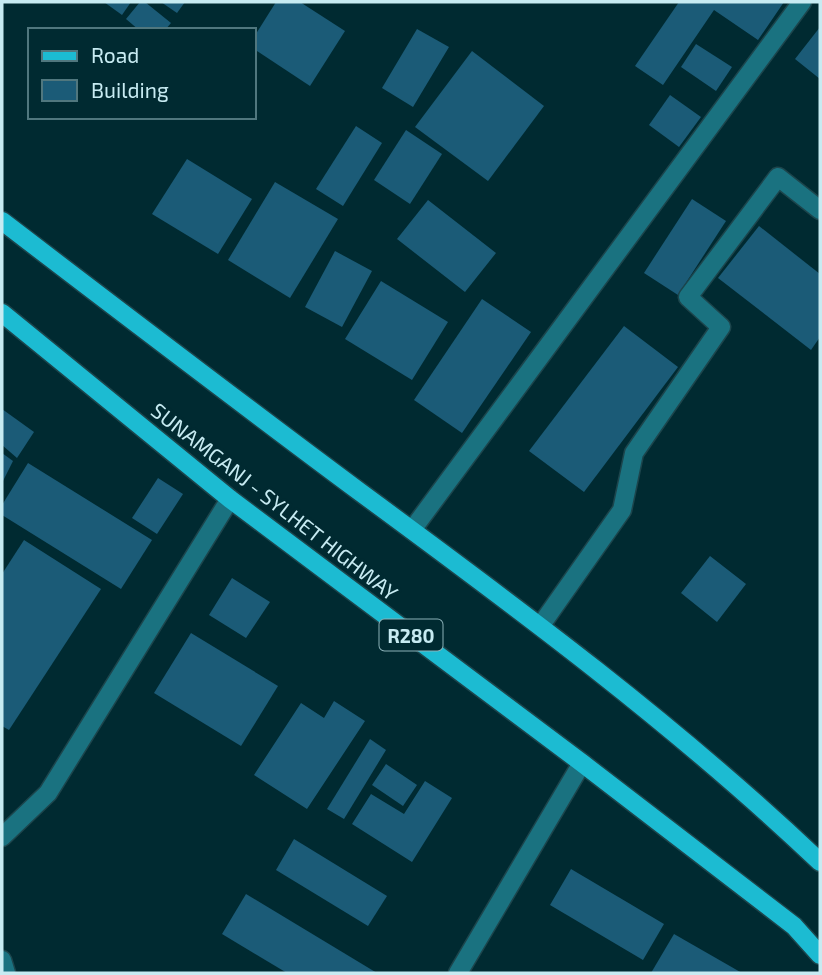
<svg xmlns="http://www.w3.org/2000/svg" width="822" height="975" viewBox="0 0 822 975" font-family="'Exo 2',sans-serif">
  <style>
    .building { fill: #1b5b77 }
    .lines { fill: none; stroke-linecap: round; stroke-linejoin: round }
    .service-casing { stroke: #1c454c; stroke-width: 21 }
    .minor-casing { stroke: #1c454c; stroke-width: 21 }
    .primary-casing { stroke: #1c454c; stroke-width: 21 }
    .service { stroke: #1a7280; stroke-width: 18 }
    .minor { stroke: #1a7280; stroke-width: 18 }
    .primary { stroke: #1cbbd2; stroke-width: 18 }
    .labels { text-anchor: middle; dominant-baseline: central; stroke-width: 6; stroke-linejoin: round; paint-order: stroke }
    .shield { fill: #002a31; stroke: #8bb1b8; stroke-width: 2 }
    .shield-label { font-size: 19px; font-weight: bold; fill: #c7ebf2 }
    .street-label { font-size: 21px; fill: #c7ebf2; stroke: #002a31 }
  </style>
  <rect width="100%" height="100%" fill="#002a31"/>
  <g class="building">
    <path d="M104,2h27l-9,13z"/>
    <path d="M140,2h5l26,21 -6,7h-26l-13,-11z"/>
    <path d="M161,2h24l-8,11z"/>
    <path d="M276,2h24l45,29 -35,55 -56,-37v-12z"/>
    <path d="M679,2h105l-26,38 -44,-30 -51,75 -28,-19z"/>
    <path d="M820,27v52l-25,-20z"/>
    <path d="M417,29l32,18 -36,60 -31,-19z"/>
    <path d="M696,44l36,23 -16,24 -35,-24z"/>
    <path d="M472,51l72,55 -56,75 -73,-54z"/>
    <path d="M670,95l31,22 -22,30 -30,-22z"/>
    <path d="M356,126l26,17 -39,63 -27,-17z"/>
    <path d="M406,130l36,24 -32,50 -36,-24z"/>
    <path d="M187,159l65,40 -34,55 -66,-40z"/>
    <path d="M275,182l63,37 -48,79 -62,-38z"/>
    <path d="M692,199l34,22 -48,74 -34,-22z"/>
    <path d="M428,200l68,53 -31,39 -68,-53z"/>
    <path d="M759,226l61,48v63l-9,13 -93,-72z"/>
    <path d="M335,251l37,20 -30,56 -37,-20z"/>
    <path d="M381,281l67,41 -36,58 -67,-41z"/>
    <path d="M482,299l49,33 -69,101 -48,-33z"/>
    <path d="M624,326l54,41 -94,125 -55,-41z"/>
    <path d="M2,409l32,23 -17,26 -15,-13z"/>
    <path d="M2,453l11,8 -11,22z"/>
    <path d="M28,463l124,77 -31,49 -119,-74v-10z"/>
    <path d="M158,478l25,16 -26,40 -25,-16z"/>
    <path d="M24,540l77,49 -92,141 -7,-4v-152z"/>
    <path d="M710,556l36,28 -29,38 -36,-29z"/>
    <path d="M232,578l38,24 -24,36 -37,-23z"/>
    <path d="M191,633l87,53 -37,60 -87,-53z"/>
    <path d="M334,701l31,20 -58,88 -53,-34 47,-72 23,15z"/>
    <path d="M370,739l16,11 -42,69 -17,-10z"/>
    <path d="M386,764l31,21 -14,21 -31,-21z"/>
    <path d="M425,781l27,17 -40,64 -60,-38 19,-30 33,20z"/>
    <path d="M294,839l93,57 -19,30 -92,-56z"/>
    <path d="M571,869l93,55 -21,36 -93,-55z"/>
    <path d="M246,894l131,79h-90l-65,-39z"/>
    <path d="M674,934l68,39h-91z"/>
  </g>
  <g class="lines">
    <g class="service-casing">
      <g id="service">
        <path d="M541,625l81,-115 12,-57 87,-126 -33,-30 90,-120 42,33"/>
        <path d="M2,837l46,-44 182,-294"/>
        <path d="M2,960l4,13"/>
      </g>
    </g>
    <g class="minor-casing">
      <g id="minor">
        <path d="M412,530l390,-528"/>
        <path d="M458,973l124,-210"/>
      </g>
    </g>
    <g class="primary-casing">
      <g id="primary">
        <path d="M2,221c119,91 238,182 358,271 159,117 317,234 460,370"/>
        <path d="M2,313l228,186 352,264 212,163 26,29"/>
      </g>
    </g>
    <use href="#service" class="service"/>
    <use href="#minor" class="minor"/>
    <use href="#primary" class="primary"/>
  </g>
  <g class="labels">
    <rect class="shield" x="379.5" y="619.5" width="63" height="31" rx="5"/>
    <g class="shield-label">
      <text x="411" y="635">R280</text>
    </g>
    <g class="street-label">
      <text transform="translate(275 501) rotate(38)">SUNAMGANJ - SYLHET HIGHWAY</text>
    </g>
  </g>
  <rect width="822" height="975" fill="none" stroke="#c7ebf2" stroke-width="7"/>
  <rect x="28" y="28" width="228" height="91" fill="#002a31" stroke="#50777e" stroke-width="2"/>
  <rect x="42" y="51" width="35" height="10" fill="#1cbbd2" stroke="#50777e" stroke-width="2"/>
  <text x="91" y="63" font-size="21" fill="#c7ebf2">Road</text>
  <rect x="42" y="80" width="35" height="21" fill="#1b5b77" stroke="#50777e" stroke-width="2"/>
  <text x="91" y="98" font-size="21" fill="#c7ebf2">Building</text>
</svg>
